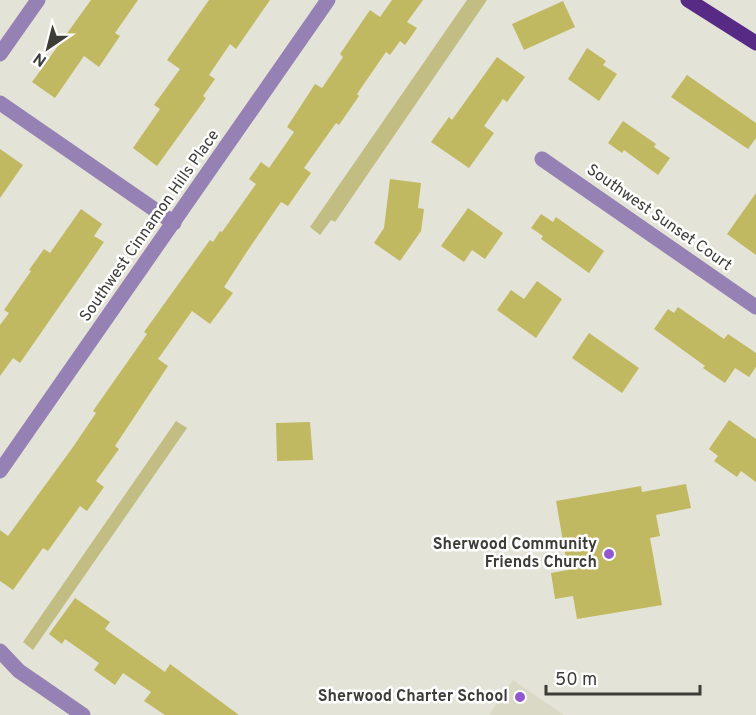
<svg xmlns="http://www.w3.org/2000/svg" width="756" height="715" viewBox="0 0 756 715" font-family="Overpass,sans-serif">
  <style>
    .built { fill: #d9d9c5 }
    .green { fill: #c1bd83 }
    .building { fill: #c0b962 }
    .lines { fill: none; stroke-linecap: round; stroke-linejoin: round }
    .minor { stroke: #9581b3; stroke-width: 15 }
    .major { stroke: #572b85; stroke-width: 15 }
    .poi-dot { fill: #9158d0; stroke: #fff; stroke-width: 2 }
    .labels { text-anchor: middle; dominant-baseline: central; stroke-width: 5; stroke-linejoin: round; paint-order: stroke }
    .street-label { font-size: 16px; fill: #3d3d38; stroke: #fff }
    .poi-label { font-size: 16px; font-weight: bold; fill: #3d3d38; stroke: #fff; text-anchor: end }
  </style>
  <rect width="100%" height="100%" fill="#e4e3d7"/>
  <path class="built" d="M513,680l51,35h-75z"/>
  <g class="green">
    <path d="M467,0h20l-152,222 -4,-2 -11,15 -10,-8z"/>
    <path d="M176,421l11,7 -154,222 -10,-8z"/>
  </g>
  <g class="building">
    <path d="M91,0h47l-23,33 5,3 -21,31 -15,-11 -29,42 -23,-16z"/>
    <path d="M209,0h61l-34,49 -6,-5 -21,31 6,4 -12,17 3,2 -49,68 -24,-18 27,-39 -6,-4 26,-36 -13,-9z"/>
    <path d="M392,0h31l-16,22 10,6 -12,17 -5,-4 -10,14 -4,-3 -29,42 2,2 -20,29 -3,-2 -32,45 7,5 -23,33 -7,-4 -33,48 -24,37 9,6 -23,31 -18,-13 -34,48 10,7 -53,80 4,3 -23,32 8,6 -17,24 -7,-5 -32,45 -5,-3 -30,42 -13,-9v-51l8,6 65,-89 23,-34 -3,-2 54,-77 -3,-2 66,-92 3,2 7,-11 2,1 34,-48 -7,-5 12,-17 8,6 25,-36 -7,-5 28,-43 7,4 21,-31 -3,-3 30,-44 10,7z"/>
    <path d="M563,1l12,26 -51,23 -12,-26z"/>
    <path d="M587,48l19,13 -3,4 14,9 -18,27 -31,-22z"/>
    <path d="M497,57l28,20 -18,25 -4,-3 -19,27 10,7 -25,35 -38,-26 18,-25 3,3z"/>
    <path d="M687,75l69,48v15l-8,11 -77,-52z"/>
    <path d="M623,121l33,23 -2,3 16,11 -12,17 -34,-25 -2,3 -14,-10z"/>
    <path d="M0,149l23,16 -23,33z"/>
    <path d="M390,179l31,4 -3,25 6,1 -3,22 -21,30 -26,-18 10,-15z"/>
    <path d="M756,193v62l-29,-21z"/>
    <path d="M468,208l35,25 -18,26 -13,-9 -8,12 -23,-16z"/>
    <path d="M81,209l21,15 -8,12 10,6 -84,121 -7,-5 -13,18v-51l9,-12 -5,-3 27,-39 -2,-1 15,-21 6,4z"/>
    <path d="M541,214l12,8 3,-5 48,34 -15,22 -48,-34 2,-3 -12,-8z"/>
    <path d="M537,281l25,18 -26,39 -39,-28 14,-20 13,9z"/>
    <path d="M678,307l46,32 4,-5 28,19v14l-7,10 -14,-9 -10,15 -22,-15 2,-2 -51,-37 14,-20 6,4z"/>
    <path d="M589,333l50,35 -17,25 -50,-35z"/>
    <path d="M729,420l27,19v43l-15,-11 -4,6 -23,-16 4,-5 -9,-7z"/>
    <path d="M310,422l3,38 -36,1 -1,-38z"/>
    <path d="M686,484l5,24 -35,7 4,21 -10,2 12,67 -85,14 -4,-23 -18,3 -4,-26 17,-3 -12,-69 85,-15 1,6z"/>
    <path d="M75,598l35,24 -5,7 60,43 5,-8 69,51h-74l-21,-14 7,-9 -28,-19 -8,12 -21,-15 5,-7 -34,-24 -3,5 -13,-10z"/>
  </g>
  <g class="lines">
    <g class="minor">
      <path d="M0,54l38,-54"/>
      <path d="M0,103l174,120"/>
      <path d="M542,159l214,148"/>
      <path d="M0,471l328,-471"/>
      <path d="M0,651l19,20 64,44"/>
    </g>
    <path class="major" d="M688,0l68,43"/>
  </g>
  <g class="poi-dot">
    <circle cx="609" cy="554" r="6"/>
    <circle cx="520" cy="697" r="6"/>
  </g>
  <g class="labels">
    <g class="street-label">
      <text transform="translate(659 218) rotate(35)">Southwest Sunset Court</text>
      <text transform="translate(150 226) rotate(-55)">Southwest Cinnamon Hills Place</text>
    </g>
    <g class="poi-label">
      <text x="597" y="545">Sherwood Community<tspan x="597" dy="18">Friends Church</tspan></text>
      <text x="508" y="697">Sherwood Charter School</text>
    </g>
  </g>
  <g transform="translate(48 48) rotate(215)" stroke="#ffffff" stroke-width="4.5" paint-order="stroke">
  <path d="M0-4.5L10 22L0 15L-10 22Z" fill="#3d3d38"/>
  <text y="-9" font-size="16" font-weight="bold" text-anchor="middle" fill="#3d3d38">N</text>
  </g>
  <path d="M546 685v9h154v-9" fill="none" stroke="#3d3d38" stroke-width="3"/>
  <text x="555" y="685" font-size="18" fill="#3d3d38" stroke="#ffffff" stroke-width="4.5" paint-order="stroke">50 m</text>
</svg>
